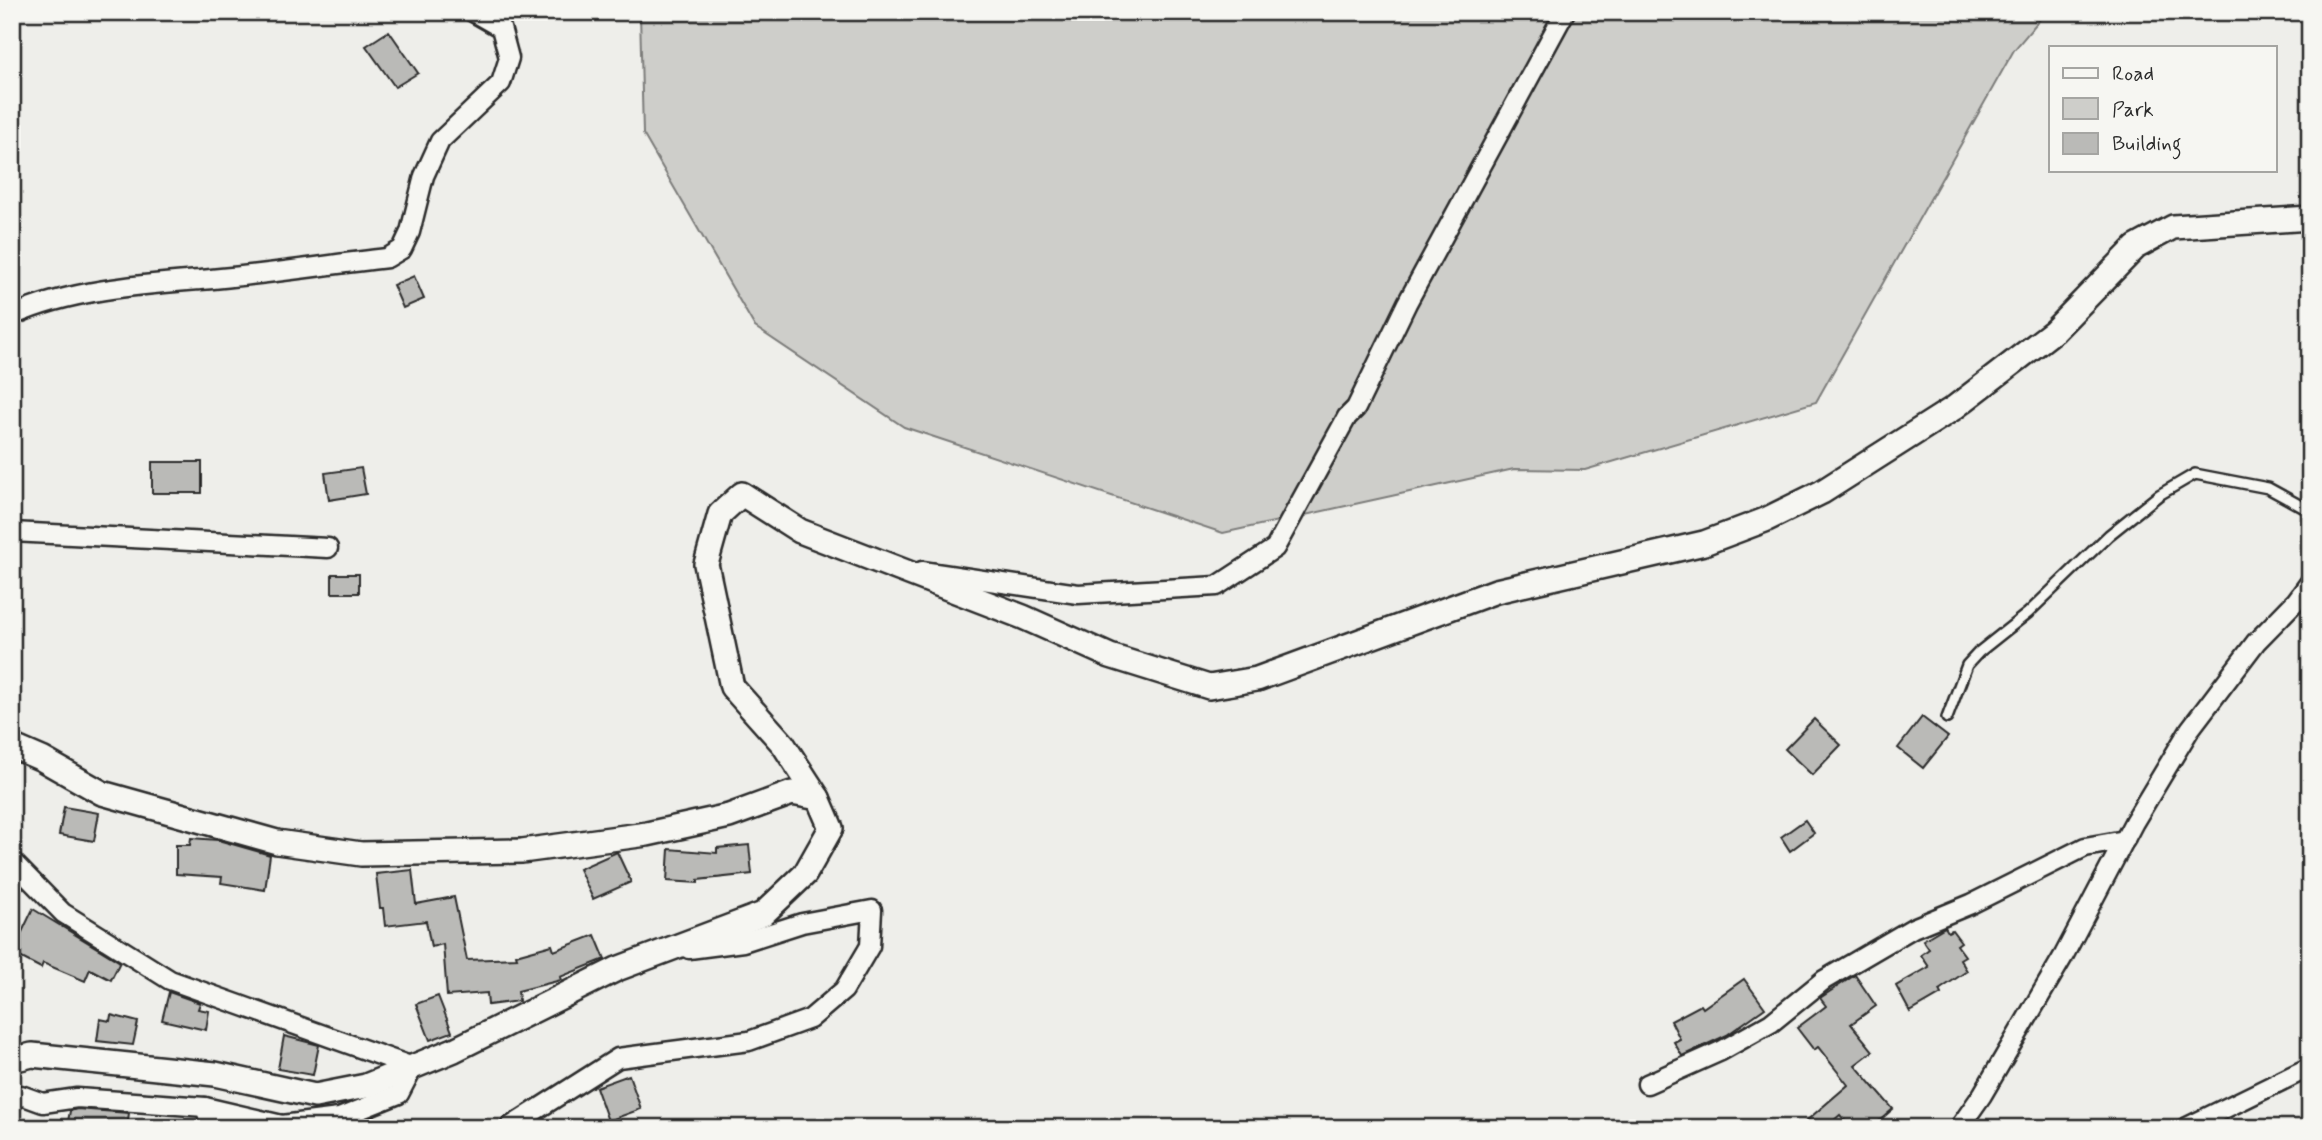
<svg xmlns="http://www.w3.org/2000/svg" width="2322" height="1140" viewBox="0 0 2322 1140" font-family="Mynerve,sans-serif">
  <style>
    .green { fill: #cececa; stroke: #7c7c7a; stroke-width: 2 }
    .building { fill: #babab7; stroke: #2b2b2b; stroke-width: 2 }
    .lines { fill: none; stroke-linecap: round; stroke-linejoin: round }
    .service-casing { stroke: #2b2b2b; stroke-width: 14 }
    .minor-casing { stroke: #2b2b2b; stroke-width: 23 }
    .tertiary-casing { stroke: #2b2b2b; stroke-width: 28 }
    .service { stroke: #f6f6f2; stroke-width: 9 }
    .minor { stroke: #f6f6f2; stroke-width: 18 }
    .tertiary { stroke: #f6f6f2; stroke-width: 23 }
  </style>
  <rect width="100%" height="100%" fill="#eeeeea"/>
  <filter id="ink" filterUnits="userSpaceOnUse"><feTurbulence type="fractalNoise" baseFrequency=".0143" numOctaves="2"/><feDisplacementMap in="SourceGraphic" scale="14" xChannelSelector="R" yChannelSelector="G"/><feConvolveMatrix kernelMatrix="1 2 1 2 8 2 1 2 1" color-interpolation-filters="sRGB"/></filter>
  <g filter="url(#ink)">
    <path class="green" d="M640,12h1406l-32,38 -198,352 -231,68 -71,-1 -291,64 -319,-106 -149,-100 -112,-193z"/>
    <g class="building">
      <path d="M389,31l29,42 -23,14 -29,-41z"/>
      <path d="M414,276l10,23 -21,9 -10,-23z"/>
      <rect x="152" y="462" width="50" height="31"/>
      <path d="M361,468l5,26 -37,6 -4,-27z"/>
      <rect x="332" y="574" width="27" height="19"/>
      <path d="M1922,717l26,20 -25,31 -25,-20z"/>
      <path d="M1814,719l27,26 -29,30 -27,-26z"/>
      <path d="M64,807l35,6 -5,28 -35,-6z"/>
      <path d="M1805,820l9,13 -24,18 -9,-14z"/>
      <path d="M191,838l27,2 52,15 -5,35 -44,-7 1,-6 -46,-3v-29h14z"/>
      <path d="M749,845l3,29 -54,6v3l-31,-2 2,-32 48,4v-5z"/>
      <path d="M617,852l14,30 -38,17 -14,-30z"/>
      <path d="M412,870l4,34 38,-7 13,63 50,-2 -1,-3 36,-10 2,6 41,-16 10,24 -45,18 1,3 -43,11 1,10 -31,4 -1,-12 -40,3 -4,-52 -12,3 -5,-26 -41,5 -2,-18h-3l-4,-34z"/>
      <path d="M33,909l87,53 -9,18 -21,-11 -5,12 -42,-18 -2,5 -29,-15z"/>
      <path d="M1945,927l3,5 4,-2 9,12 -4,3 8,11 -5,3 7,12 -28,19 2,4 -31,18 -14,-26 33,-19 -8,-12 8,-6 -6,-9z"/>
      <path d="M1855,975l21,31 -25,18 22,27 -18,14 38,44 -22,19h-20l-11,-13 -15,13h-27l50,-43 -30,-38 -4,3 -17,-22 29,-22 -6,-8z"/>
      <path d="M1744,979l21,29 -38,27 -45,21 -8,-14 6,-3 -9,-18 30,-16 2,3z"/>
      <path d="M169,992l31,11 -2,6 11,2 -3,19 -44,-10z"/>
      <path d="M438,996l14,36 -22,8 -14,-36z"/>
      <path d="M111,1015l27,7 -5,23 -36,-4 3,-22 10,2z"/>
      <path d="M284,1036l35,9 -6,30 -35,-6z"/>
      <path d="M629,1075l12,34 -33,12 -12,-34z"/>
      <path d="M77,1109l52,4 -2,15h-26l-33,-7 2,-10z"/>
    </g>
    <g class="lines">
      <g class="service-casing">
        <path id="service" d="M1947,718l20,-53 12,-13 49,-39 81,-78 50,-40 36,-21 73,14 42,23"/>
      </g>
      <g class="minor-casing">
        <g id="minor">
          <path d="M12,316c58,-26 126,-31 188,-36 63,-5 125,-15 187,-22l15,-9 8,-17 14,-56 16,-35 61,-58 8,-25 -8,-30 -28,-16"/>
          <path d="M12,532l316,16"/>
          <path d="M922,571l156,23 139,-8 58,-38 72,-131 9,-9 51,-105 158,-291"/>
          <path d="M12,861l51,52 107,67 243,87 -14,27 -60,24 -57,7 -77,-18 7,21"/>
          <path d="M1647,1084l74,-33 50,-28 53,-43 89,-52 58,-24 114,-57 40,-7"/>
          <path d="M12,1102l9,-7 22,8 34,-5 128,9"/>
          <path d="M508,1128l110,-70 131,-17 61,-22 34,-29 26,-44 2,-36 -70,13 -59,19 -54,7"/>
          <path d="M1959,1128l23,-33 82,-140 70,-133 56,-93 66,-87 40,-41 14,-19"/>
          <path d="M2185,1128l125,-61"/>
        </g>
      </g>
      <g class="tertiary-casing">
        <g id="tertiary">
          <path d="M12,746l30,13 60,34 175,49 84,12 161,-3 125,-17 82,-18 63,-23 26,5 13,30 -26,46 -42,40 -146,55 -163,81 -88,36 -51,10 -100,-22 -183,-19 -20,5"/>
          <path d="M818,798l-35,-54 -51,-57 -26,-123 14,-50 22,-20 58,37 223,86 87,39 99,31 48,-8 239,-88 208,-48 61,-23 57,-28 132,-84 100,-77 82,-84 37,-20 137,-9"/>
        </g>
      </g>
      <use href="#service" class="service"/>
      <use href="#minor" class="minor"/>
      <use href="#tertiary" class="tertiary"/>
    </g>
  </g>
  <rect width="2322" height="1140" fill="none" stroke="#f6f6f2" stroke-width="42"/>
  <rect x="21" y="21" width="2280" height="1098" fill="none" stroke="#2b2b2b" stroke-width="2.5" filter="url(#ink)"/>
  <rect x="2049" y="46" width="228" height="126" fill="#f6f6f2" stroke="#a5a5a2" stroke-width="2"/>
  <rect x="2063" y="68" width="35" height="10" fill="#f6f6f2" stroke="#a5a5a2" stroke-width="2"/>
  <text x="2112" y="80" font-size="21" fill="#2b2b2b">Road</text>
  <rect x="2063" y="98" width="35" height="21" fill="#cececa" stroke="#a5a5a2" stroke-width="2"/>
  <text x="2112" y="116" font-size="21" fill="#2b2b2b">Park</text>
  <rect x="2063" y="133" width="35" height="21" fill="#babab7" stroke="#a5a5a2" stroke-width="2"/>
  <text x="2112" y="150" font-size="21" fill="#2b2b2b">Building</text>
</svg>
